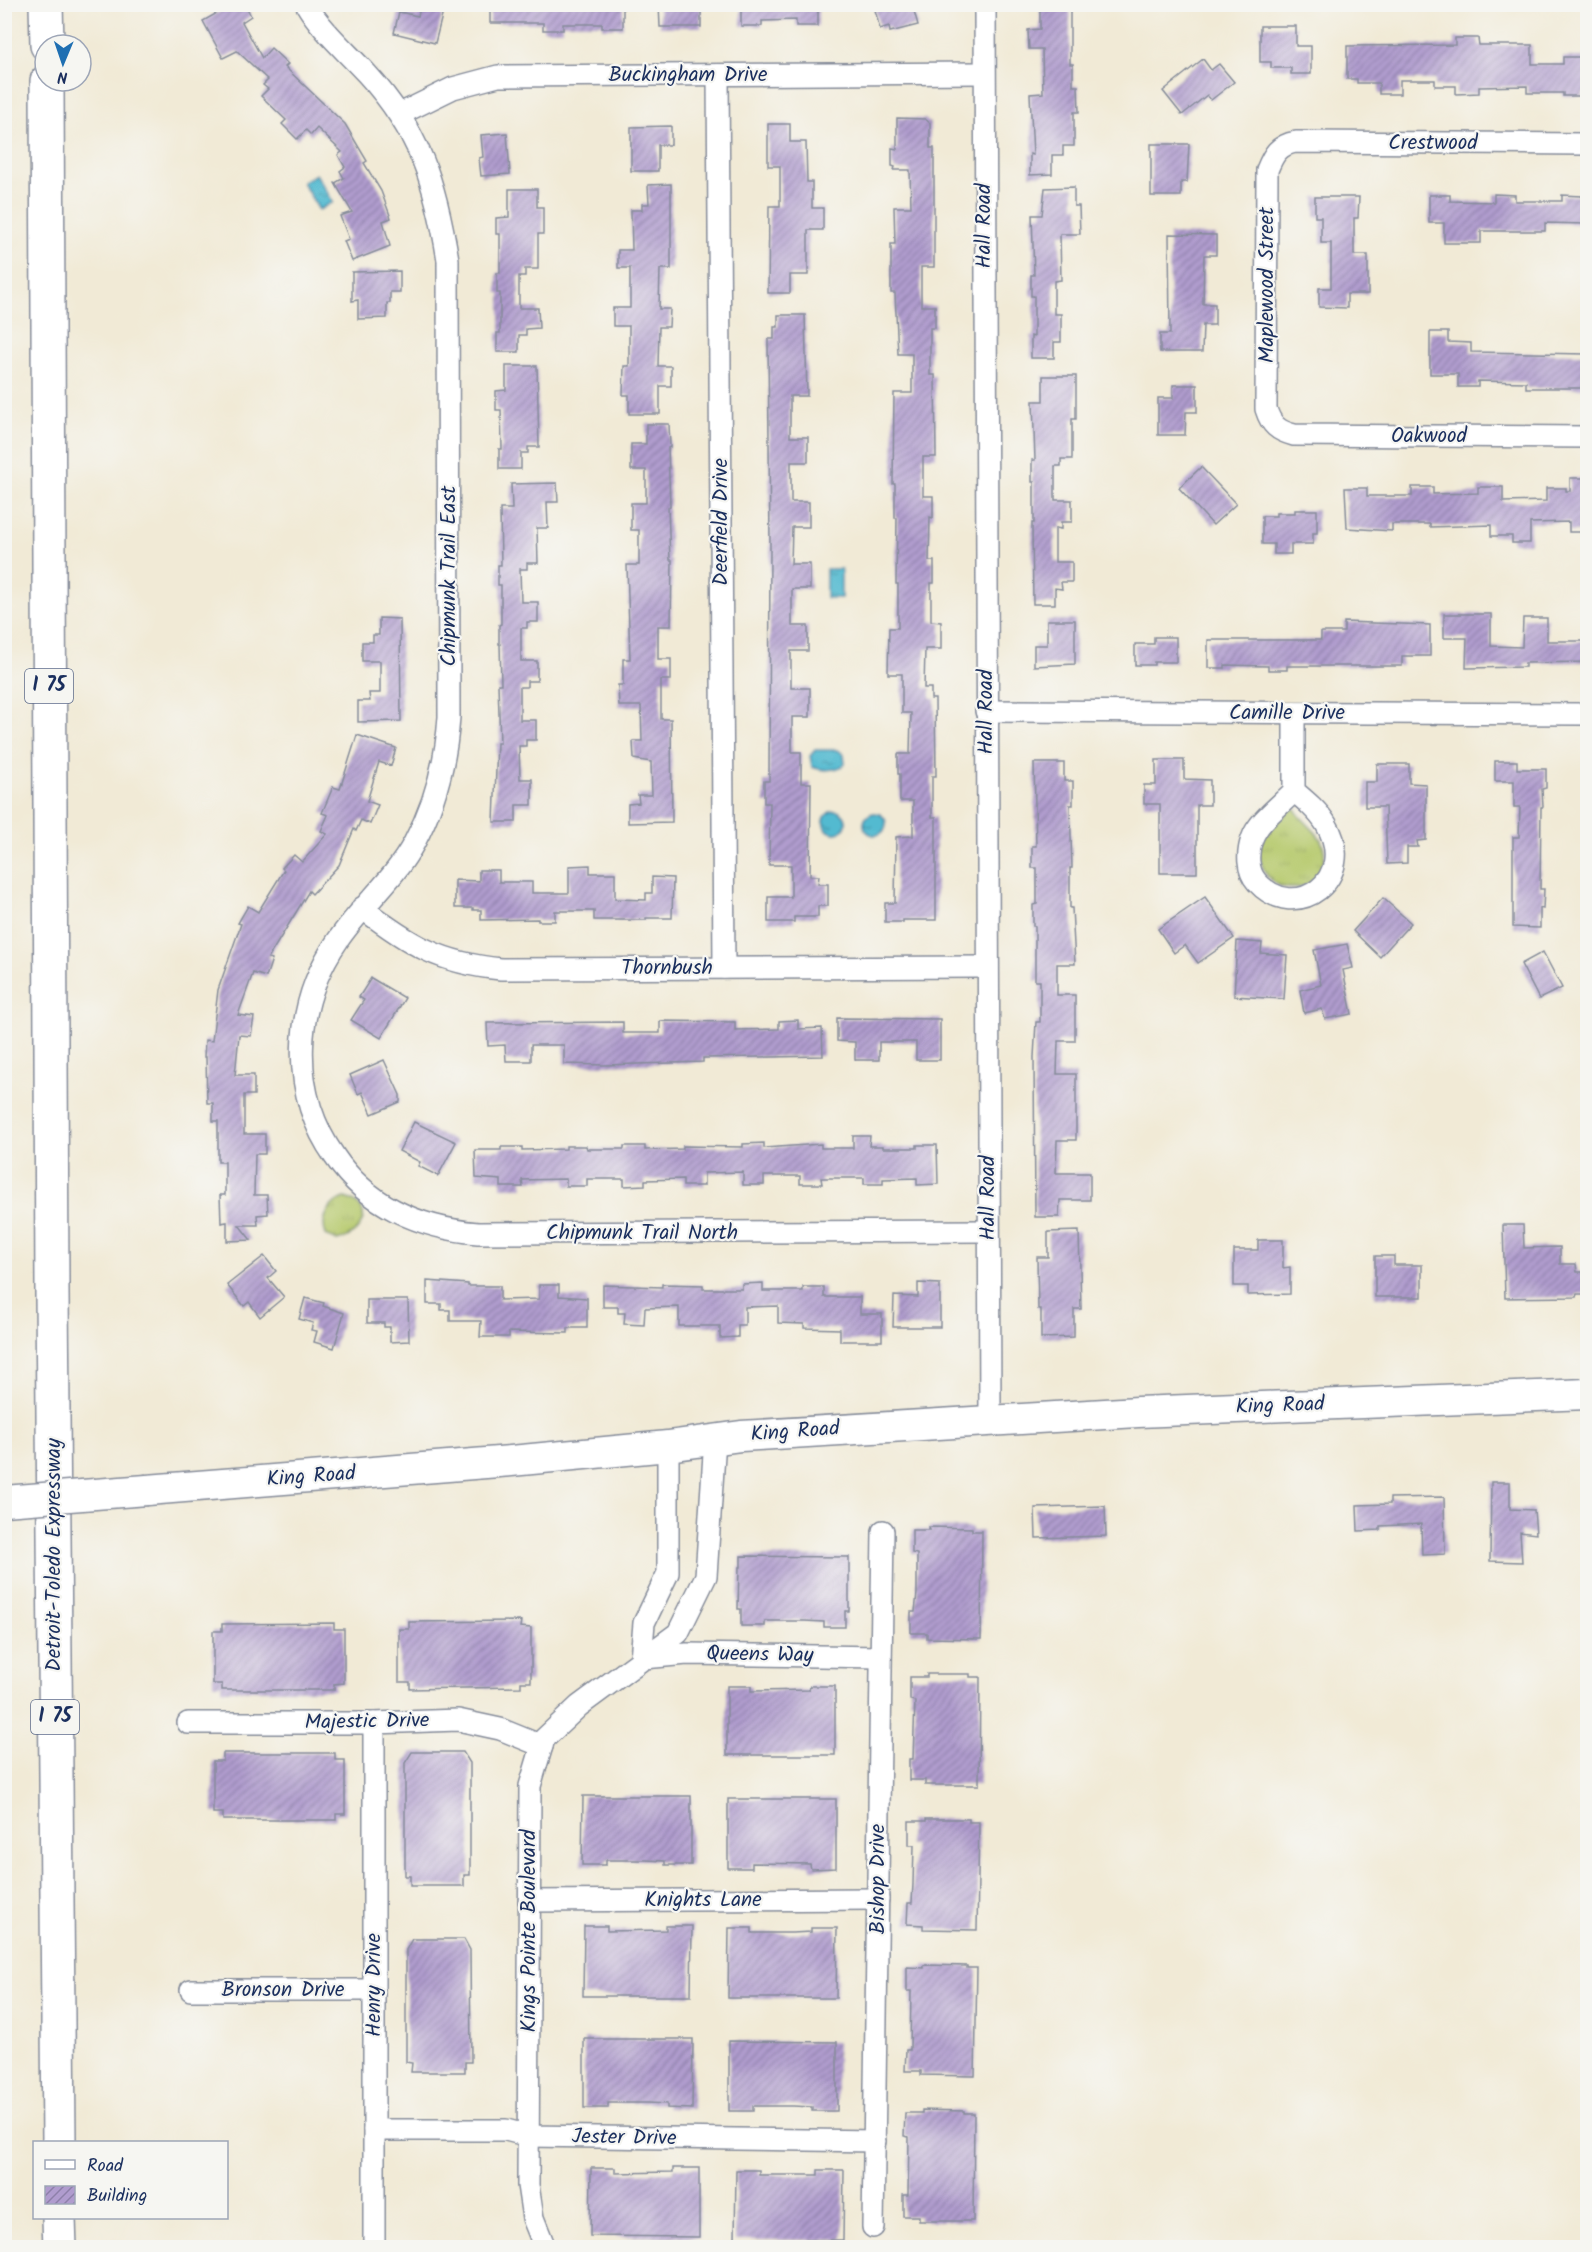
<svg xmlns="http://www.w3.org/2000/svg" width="1592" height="2252" viewBox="0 0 1592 2252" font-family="Kalam,sans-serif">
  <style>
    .grass { fill: url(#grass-tufts); stroke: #687c65; stroke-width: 1.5 }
    .water { fill: url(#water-ripples); stroke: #377497; stroke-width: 1.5 }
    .building { fill: url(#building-hatch) }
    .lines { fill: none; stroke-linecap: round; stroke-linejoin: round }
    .minor-casing { stroke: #868c9a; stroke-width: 24 }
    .secondary-casing { stroke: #868c9a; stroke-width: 33 }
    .motorway-casing { stroke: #868c9a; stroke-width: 36 }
    .minor { stroke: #fff; stroke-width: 21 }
    .secondary { stroke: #fff; stroke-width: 30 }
    .motorway { stroke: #fff; stroke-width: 33 }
    .secondary-bridge-casing { stroke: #868c9a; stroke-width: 33; stroke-linecap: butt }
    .secondary-bridge { stroke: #fff; stroke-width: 30 }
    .labels { text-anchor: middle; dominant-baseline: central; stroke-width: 4.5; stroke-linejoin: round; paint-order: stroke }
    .shield { fill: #f6f6f2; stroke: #5d6b8a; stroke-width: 1.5 }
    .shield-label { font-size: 20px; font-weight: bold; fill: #1b2f5e }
    .street-label { font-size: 21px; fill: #1b2f5e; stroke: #f6f6f2 }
  </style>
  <defs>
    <pattern id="grass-tufts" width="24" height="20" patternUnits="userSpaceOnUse" patternTransform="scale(1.5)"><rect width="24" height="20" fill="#b6c96c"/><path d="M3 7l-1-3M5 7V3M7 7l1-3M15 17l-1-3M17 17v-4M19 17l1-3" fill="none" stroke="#9cad60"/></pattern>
    <pattern id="water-ripples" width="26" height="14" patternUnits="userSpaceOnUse" patternTransform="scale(1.5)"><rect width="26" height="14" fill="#53bad0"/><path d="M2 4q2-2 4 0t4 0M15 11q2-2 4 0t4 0" fill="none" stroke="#4498ac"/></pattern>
    <pattern id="building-hatch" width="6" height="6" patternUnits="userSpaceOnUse" patternTransform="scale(1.5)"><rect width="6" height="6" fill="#b09cce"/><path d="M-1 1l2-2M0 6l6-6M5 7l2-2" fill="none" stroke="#8e80aa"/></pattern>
  </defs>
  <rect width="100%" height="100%" fill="#f6f6f2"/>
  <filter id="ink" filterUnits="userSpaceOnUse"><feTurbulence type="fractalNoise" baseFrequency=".0167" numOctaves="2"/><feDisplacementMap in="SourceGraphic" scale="12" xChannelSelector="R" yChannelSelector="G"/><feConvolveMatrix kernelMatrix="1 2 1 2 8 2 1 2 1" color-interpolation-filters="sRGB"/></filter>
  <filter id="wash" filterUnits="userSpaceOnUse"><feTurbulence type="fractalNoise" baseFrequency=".008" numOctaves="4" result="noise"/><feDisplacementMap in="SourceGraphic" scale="24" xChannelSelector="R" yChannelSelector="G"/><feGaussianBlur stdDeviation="1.35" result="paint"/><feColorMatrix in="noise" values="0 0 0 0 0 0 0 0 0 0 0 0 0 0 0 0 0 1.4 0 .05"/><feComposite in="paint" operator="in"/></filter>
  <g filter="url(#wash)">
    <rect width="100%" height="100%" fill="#f1ead6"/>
    <g class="grass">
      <path d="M1291,809h4c7,13 24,22 28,36 12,44 -50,62 -62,17 -2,-7 -3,-15 1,-22 7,-11 20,-21 29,-31z"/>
      <path d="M345,1198c32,9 17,37 -8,43l-11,-6c-6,-15 3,-33 19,-37z"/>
    </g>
    <g class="water">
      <path d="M316,174l17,28 -14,8 -17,-28z"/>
      <rect x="826" y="569" width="15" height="29"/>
      <path d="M815,750h23l6,5 1,9c-8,7 -23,7 -33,3l-2,-11z"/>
      <circle cx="835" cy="822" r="11"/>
      <circle cx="875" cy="824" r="11"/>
    </g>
    <g id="blocks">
      <g class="building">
        <path d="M233,4h12l6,12 -9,6 20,36 9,-10 17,16 -3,3 60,57 22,37 -3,2 17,28 10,27 -8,3 7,25 -38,15 -8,-20 5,-2 -9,-23 12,-4 -17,-29 9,-5 -4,-7 5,-4 -7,-12 4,-3 -25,-24 -6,7 -5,-5 -9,9 -15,-15 4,-4 -25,-24 7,-7 -5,-4 5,-5 -31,-29 -14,7 -20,-37z"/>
        <path d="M421,4h24l-10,39 -41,-10 5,-21 19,4z"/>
        <path d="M490,4h133v24h-21v-4h-39v6h-20v-7h-53z"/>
        <path d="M659,4l42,1v22h-41z"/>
        <path d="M741,4h77v22h-22v-6l-34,1v5h-21z"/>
        <path d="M884,4h28l6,21 -28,7 -1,-6 -9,3 -5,-19 10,-2z"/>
        <path d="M1040,4h30v60h3v22h5l1,26h-5v34h-11v9h-11v19l-22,1v-21l3,1 -3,-61 13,-1 -1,-44h-13l-1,-19 12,-1z"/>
        <path d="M1260,26h36v20h15v28h-20v-6h-20v-6h-11z"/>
        <path d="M1455,38h23l1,7h53v19h31v-7h24v36h-5l1,3h-20v-3h-36v-7l-48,1v6l-23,1v-8h-21v-6h-35v14h-21v-11h-22v-4h-10v-33l108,-1z"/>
        <path d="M1203,59l8,11 8,-6 15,18 -23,18 -4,-5 -25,20 -19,-24z"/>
        <path d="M897,118l28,1 5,4v25h4v119h-13v39h14v22h-5v47h5l1,82h-13v39h10v22l-3,-1 -1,44h5v22h-3v38l10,1v27h-16l-1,39h7v11h4l1,77h-4v41h4v103h-33v2h-18v-19h10l1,-66 17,-1v-35h-13v-27h-2v-20h12l1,-41h-9v-39h-14l1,-46h9v-44h-2l1,-66h-2v-34h-2l1,-91h18v-39h-14l-3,-61h-4v-49h4l-1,-37h17l-1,-37h-16l1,-3 -3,-1v-18l5,1z"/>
        <path d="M768,124h22v18h16l1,40h5v26h11v22h-15v45h-18v18h-22l1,-87h11v-40h-12z"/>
        <path d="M671,126v19h-13v26h-27v-44z"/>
        <path d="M507,133l3,41 -29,2 -2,-18 4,-1 -2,-22z"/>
        <path d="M1151,144h38l-2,38h-6v14h-30z"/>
        <path d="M671,184v85h-11l-1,40h11l-1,18h-10l-1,39h13v20h-11v28h-31v-19h-6l1,-29h5v-40h-16v-18h17v-40h-12v-18h14l-1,-40h11v-6h7l-1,-19z"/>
        <path d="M1074,187v19h5l1,28h-20l1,46 -7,1v33h7v28h-7v16h-23v-22l3,1v-41h-3v-21h3l-2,-60h10l3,-27z"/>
        <path d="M509,189h28v18h6v27h-5v35h-13v7h-6v32h19l1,20 -13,1v6h-7v17h-22v-19h3v-40h-3v-20h3v-39h-4v-16l13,-1z"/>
        <path d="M1494,194l21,1v6h47v-6l20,1v10h5v18l-42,-1v8h-64v12h-37v-20h-15v-28h21v6l44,1z"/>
        <path d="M1315,197h44l-1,21h-4v37h14v39h-21v14l-28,-1v-19h12v-45h-10v-26h-6z"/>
        <path d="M1169,234l47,1v20h-12l-1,49h12v21h-12l-1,27h-42v-18h10z"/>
        <path d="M400,271v21h-10v11h-3v15l-29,1v-19l-6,1v-29z"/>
        <path d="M778,315h27l2,81h-17v41h18v25h-17v40h18v25h-17l-1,37h19v25h-18v37h16v25h-17v37h19v29h-18v35h9v31h10l-1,93h9l-1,8h10v22h-10v11h-24v5h-26v-25h23v-32h-22l1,-62h-6v-22h5l1,-237 -2,-205h6v-12h4z"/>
        <path d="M1430,332h18v10l23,1v9l116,2 -2,34h-59v-6l-48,-1v6h-20v-13h-28z"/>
        <path d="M506,366h31l2,81h-11v6h-7v16h-22v-20h3l-1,-39h-5v-19l10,-1z"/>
        <path d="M1043,376h33v43h-4v40h-11v7h-6v34h17v22h-11v7l-6,-1v34h17v20h-11l1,7 -7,-1v16h-22l-1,-81h2v-41h-2v-22h3l-2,-59h10z"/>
        <path d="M1173,385h24v27h-11l-1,23h-27v-37h15z"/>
        <path d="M646,424h23l1,23 -2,1 2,58 -2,1 2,53h2l-1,66h-13v33h13v21h-10v39h10l1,103 -44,1v-19l11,-1 -1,-8h14l-1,-33 -17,-3 -1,-18h9l-1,-35h-22l-1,-21h5v-26h7l-3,-94h12v-35h-8v-27h15v-33h-15v-26h15z"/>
        <path d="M1201,467l35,37 -23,21 -34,-37z"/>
        <path d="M1570,478h14v16h3v28h-3l1,10h-16v-10l-39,1v20h-18v-7h-21v-11l-61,2v-3h-38v7l-45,-3 -2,-40h22v8h45v-9h21v7l45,-1v-6h25v15l43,-1v-13h20v3h4z"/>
        <path d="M557,483l1,19h-11l1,26h-11l1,35h-11v6h-7l1,33h17v20h-11v6h-6v33h16v20h-10v6h-7v33h16v20h-10v6h-7l1,33h12v26h-16v17h-22l3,-79h3l-2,-59h3l-1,-40h-1v-19l2,-1v-39h-3v-20h3l-1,-56h12l-1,-25z"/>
        <path d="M1295,510h22v23h-4v11h-22v10h-17v-10h-12v-28h14v-3h19z"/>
        <path d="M1444,614h47v32l31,1 1,-29h24v23h40v21l-62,1v4l-59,1 1,-30h-23z"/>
        <path d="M379,618l21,1 1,102 -43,1v-21h12l-1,-8h11v-32h-18v-19h11v-7h6z"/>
        <path d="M1047,620h28v44l-41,2v-21h13z"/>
        <path d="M1344,622l86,3v31h-28v10h-115v4h-19v-4l-43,-1v3h-17v-28h113v-8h23z"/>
        <path d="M1154,637h22v25h-22v3h-19v-21h19z"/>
        <path d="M357,735l39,13 -5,18 -12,-4 -12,39 11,4 -8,19 -9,-4 -5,11 -2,-2 -15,36 -27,29 -3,-3 -41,67 4,1 -6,18 -13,-4 -15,42 16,2 -3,19 -12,-1 -4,40h19v20h-10v39h21v20h-10l-1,41h13l1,19 -11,1 1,10h-19l12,15 -24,1v-19l-6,1 -1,-28h5v-33h-7v-41h-5v-18h-6l-1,-46h-2l1,-17 7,1 6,-51 23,-66 -3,-1 10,-17 10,6 26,-42 -2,-2 12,-13 8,7 25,-28 -6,-3 7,-16 -6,-2 11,-26 7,2z"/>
        <path d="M1156,760h28v19l26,1v25h-13v68h-37v-69h-16v-19h12z"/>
        <path d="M1495,761h22v8h29v19l-4,1 1,18h-2l-1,82h4l-1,20 -3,-1v20l-27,-1v-90h6l1,-30h-6v-26h-19z"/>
        <path d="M1034,763h30v18h9v24h-3l2,63h-2v40h2l3,56h-18v31h18v46h-17l-1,33h19v66h-19l-1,33h34v27h-30l-1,17h-24l-1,-160 2,-35h4v-41h-5v-55h-2v-21l4,-1v-36h-5v-22h4z"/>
        <path d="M1377,764h32v19l17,1v56l-9,1 1,6h-11v16l-20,1 -2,-57h-20v-25h12z"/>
        <path d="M590,865v8h25v26l31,1v-7h6v-16l21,1 -1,40h-26v2h-52v-9h-39v10h-17v-2l-57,1v-10h-8v-2h-18v-28l24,1v-11h20v12h33v11h37v-27z"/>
        <path d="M1205,897l29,41 -36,25 -13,-18 -11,8 -16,-24z"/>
        <path d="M1383,898l28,25 -31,34 -27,-26z"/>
        <path d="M1237,941l25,2 -1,10 26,2 -3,44 -50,-3z"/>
        <path d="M1347,944l6,24 -10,2 9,44 -27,5 -3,-10 -18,4 -4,-23 21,-5 -7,-35z"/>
        <path d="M1543,952l19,36 -23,11 -18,-35z"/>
        <path d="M371,978l34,20 -24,40 -30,-18 13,-20 -5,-3z"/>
        <path d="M837,1018l103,1v41h-24v-18h-37v18h-24v-18l-18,-1z"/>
        <path d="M798,1020v9l24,-1 1,28 -120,2v4l-99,3 -40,-1v-19h-33v16h-25l-1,-16 -17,1 -1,-23 136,-1v11h37v-12l75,1v8l44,-1v-8z"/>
        <path d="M384,1060l16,35v7l-28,12 -10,-22 -4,2 -8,-19z"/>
        <path d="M414,1122l42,20 -18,34 -20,-10 2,-4 -21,-11z"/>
        <path d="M853,1136h17l-1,10h14v2h34v-3h20l1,39 -21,1v-7l-34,1v5h-19v-6h-43l1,6h-22v-8h-36v9h-21v-13l-39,1v13h-21v-7l-38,1v5l-21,1v-7h-37v7h-21v-7l-44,1 1,7h-22v-7l-25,-2 -1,-28h26v-3h21v3l44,-1v-3h20l1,3h37v-3h21v4l38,-1v-3l60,1v-3l21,-1v5l57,-4v4h32z"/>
        <path d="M1503,1225h20l1,23 36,-1v17h16l1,8h10v22h-10l-1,3 -71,1z"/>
        <path d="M1079,1231l2,78h-7v28l-33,1v-29h-3l-1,-52h11v-25z"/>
        <path d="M1258,1240h25v28l7,-1v27l-42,1v-9h-14v-36h24z"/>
        <path d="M264,1256l12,15 -8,7 16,19 -24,20 -11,-15 -5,4 -17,-21z"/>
        <path d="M1375,1256h19v9h28v32h-47z"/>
        <path d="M427,1281l41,3v2h32v14l39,-1v-14h20v11l28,2v30h-19v5l-59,-1v5h-29l1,-16h-31v-11h-9v-6h-14z"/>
        <path d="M763,1283v8h40v-4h21v10h36v17h22v27h-42v-12l-36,-1v-4l-26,-1v-17l-33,1v18h-7v12l-18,1v-12h-41v-19l-34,1 -1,17 -20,-1 1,-11h-7v-6h-15v-22l59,2v-3l41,1v4h39v-5z"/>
        <path d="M918,1283l22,1v43h-47l1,-31 24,1z"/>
        <path d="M305,1298l19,5 -1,3 21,7 -10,35 -20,-6 3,-11 -6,-1 2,-7 -14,-4z"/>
        <path d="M367,1300h41l1,41 -19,1v-15h-6v-4h-17z"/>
        <path d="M1491,1482h19v27l24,1 2,24 -16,-2 2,30 -32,-1z"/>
        <path d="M1444,1497l1,57 -23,1 -1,-31 -41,2v4l-22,1 -1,-26 33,-1v-6z"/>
        <path d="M1105,1506l1,30 -70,2 -1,-30z"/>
        <path d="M929,1527l43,1v3h10l-1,108 -54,-1v-5h-16v-21h4l2,-19v-39l-5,-1v-23h18z"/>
        <path d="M741,1556l108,1v54h-4v16h-21v-5l-19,-1h-40v5h-24v-17h-3l1,-42h2z"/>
        <path d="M521,1621l-1,6 11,1v54h-10v5l-111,2v-7h-11v-53h10v-7z"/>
        <path d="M334,1623v6h10v54l-10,1v6h-112v-6h-9v-53h9v-7z"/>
        <path d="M927,1674h43v3h10l-1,108h-54v-5h-16v-21h4l2,-58 -5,-1v-23h17z"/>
        <path d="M727,1686h24v5l58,-1 1,-4h25v69h-108z"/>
        <path d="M412,1752h51l7,11v112h-6v11h-54v-10h-5v-113z"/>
        <path d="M223,1753h112v7h10v54h-9v6h-113v-7h-10v-52h10z"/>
        <path d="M583,1796h108v69h-26v-4l-19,-1h-40v5h-24z"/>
        <path d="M728,1799h108v69l-25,1 -1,-5 -58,-1v5h-24z"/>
        <path d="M926,1819h43v3h10l-2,108 -54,-1v-4l-16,-1 1,-21h4l1,-19 1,-39h-5v-24h17z"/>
        <path d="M584,1926h23v5l59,-1v-4h26l-1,70h-108z"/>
        <path d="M729,1928h23v5h40l19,-1v-4h26l-1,70h-108z"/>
        <path d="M412,1939h52l6,11 1,112h-6v10h-54l1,-9 -6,-1v-112z"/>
        <path d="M924,1965l43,1v2h10l-2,108 -54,-1v-4h-16l1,-21h4l1,-59h-4v-24l17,1z"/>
        <path d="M584,2039h109l-1,70 -25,-1v-4l-19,-1h-40v5h-24z"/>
        <path d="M729,2041l108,1v69h-25v-4l-19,-1h-40v5h-24z"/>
        <path d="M922,2110l42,1v2h10l-1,108h-54v-5h-16v-21h5l1,-58 -5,-1 1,-23h17z"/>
        <path d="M591,2168h24v5l58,-1v-4h26v69l-109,-1z"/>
        <path d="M736,2170h23v5h59v-5h26l-1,70h-108z"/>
      </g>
    </g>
  </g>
  <g filter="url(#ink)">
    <use href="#blocks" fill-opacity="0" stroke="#868c9a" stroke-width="1.5"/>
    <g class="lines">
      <g class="minor-casing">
        <g id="minor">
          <path d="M306,4c16,27 40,47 61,70 53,58 69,110 81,186l1,457c-3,45 -14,87 -35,126 -20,37 -53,63 -76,97 -45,65 -49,152 -3,217 33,49 86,71 143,76l510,-2"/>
          <path d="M985,4l5,1415"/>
          <path d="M718,75l6,893"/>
          <path d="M400,114l53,-26 45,-12 485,-3"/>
          <path d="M1588,144l-292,-2c-18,3 -23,13 -29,28l-1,239c5,16 12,22 28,26l294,2"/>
          <path d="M986,711l602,3"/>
          <path d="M1294,713v78c12,10 24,20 32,33 33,54 -30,101 -69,58 -10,-11 -10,-29 -5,-43 6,-18 29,-34 42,-48"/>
          <path d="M362,908c48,37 78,55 139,61l486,-2"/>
          <path d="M644,1658l43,-4 193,3"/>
          <path d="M641,1659l3,-36 24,-50v-127"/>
          <path d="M188,1723h186l84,-3 42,9 42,17"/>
          <path d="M374,1723v525"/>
          <path d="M529,1901l349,-2"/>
          <path d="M191,1990h183"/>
          <path d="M374,2130h132l23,6 346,5"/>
          <path d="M873,2227l10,-696"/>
          <path d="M545,2248l-12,-30 -5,-33 2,-399 14,-47 35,-33 99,-73 28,-57 9,-137"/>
        </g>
      </g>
      <g class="secondary-casing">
        <path id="secondary" d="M147,1490l364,-29 157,-15 73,-10 397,-24 450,-18"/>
      </g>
      <g class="motorway-casing">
        <g id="motorway">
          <path d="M46,4l1,41"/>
          <path d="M47,81l5,1211 7,850"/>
          <path d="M59,2218l1,30"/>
        </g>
      </g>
      <use href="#minor" class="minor"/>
      <use href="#secondary" class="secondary"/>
      <use href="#motorway" class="motorway"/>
      <g class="secondary-bridge-casing">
        <path id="secondary-bridge" d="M4,1501l143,-11"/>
      </g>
      <use href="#secondary-bridge" class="secondary-bridge"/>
    </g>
  </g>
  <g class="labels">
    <g class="shield">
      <rect x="25" y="669" width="48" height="34" rx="4.5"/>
      <rect x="31" y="1700" width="48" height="34" rx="4.5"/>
    </g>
    <g class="shield-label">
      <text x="49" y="686">I 75</text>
      <text x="55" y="1717">I 75</text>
    </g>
    <g class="street-label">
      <text x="688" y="75">Buckingham Drive</text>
      <text x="1433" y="143">Crestwood</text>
      <text transform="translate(984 226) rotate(-90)">Hall Road</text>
      <text transform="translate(1267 285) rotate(-90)">Maplewood Street</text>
      <text x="1429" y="436">Oakwood</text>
      <text transform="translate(721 522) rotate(-90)">Deerfield Drive</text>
      <text transform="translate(449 576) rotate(-90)">Chipmunk Trail East</text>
      <text transform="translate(986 712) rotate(-90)">Hall Road</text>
      <text x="1287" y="713">Camille Drive</text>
      <text x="667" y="968">Thornbush</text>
      <text transform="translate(988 1198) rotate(-90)">Hall Road</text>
      <text x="642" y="1233">Chipmunk Trail North</text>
      <text transform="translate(1280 1406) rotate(-2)">King Road</text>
      <text transform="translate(795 1432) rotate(-4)">King Road</text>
      <text transform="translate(311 1477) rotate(-4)">King Road</text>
      <text transform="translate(54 1555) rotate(-90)">Detroit-Toledo Expressway</text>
      <text transform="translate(760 1655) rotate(1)">Queens Way</text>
      <text transform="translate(367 1722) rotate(-1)">Majestic Drive</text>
      <text transform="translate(878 1879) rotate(-90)">Bishop Drive</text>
      <text x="703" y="1900">Knights Lane</text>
      <text transform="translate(529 1931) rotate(-90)">Kings Pointe Boulevard</text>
      <text transform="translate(374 1985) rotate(-90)">Henry Drive</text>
      <text x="283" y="1990">Bronson Drive</text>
      <text transform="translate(624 2138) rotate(1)">Jester Drive</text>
    </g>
  </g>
  <rect width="1592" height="2252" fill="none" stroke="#f6f6f2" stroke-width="24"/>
  <rect x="33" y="2141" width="195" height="78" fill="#f6f6f2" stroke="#9ea6b7" stroke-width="1.5"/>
  <rect x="45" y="2160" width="30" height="9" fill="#ffffff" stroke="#9ea6b7" stroke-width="1.5"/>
  <text x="87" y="2171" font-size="18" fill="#1b2f5e">Road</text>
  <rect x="45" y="2186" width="30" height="18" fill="url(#building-hatch)" stroke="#9ea6b7" stroke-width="1.5"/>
  <text x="87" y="2201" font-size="18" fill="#1b2f5e">Building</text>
  <g transform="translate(63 63) rotate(182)"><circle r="28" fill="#f6f6f2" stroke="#9ea6b7" stroke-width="1.5"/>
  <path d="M0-4.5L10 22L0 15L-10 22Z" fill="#1f6fb2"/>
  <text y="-9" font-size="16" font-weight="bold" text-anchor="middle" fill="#1b2f5e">N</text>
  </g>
</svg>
